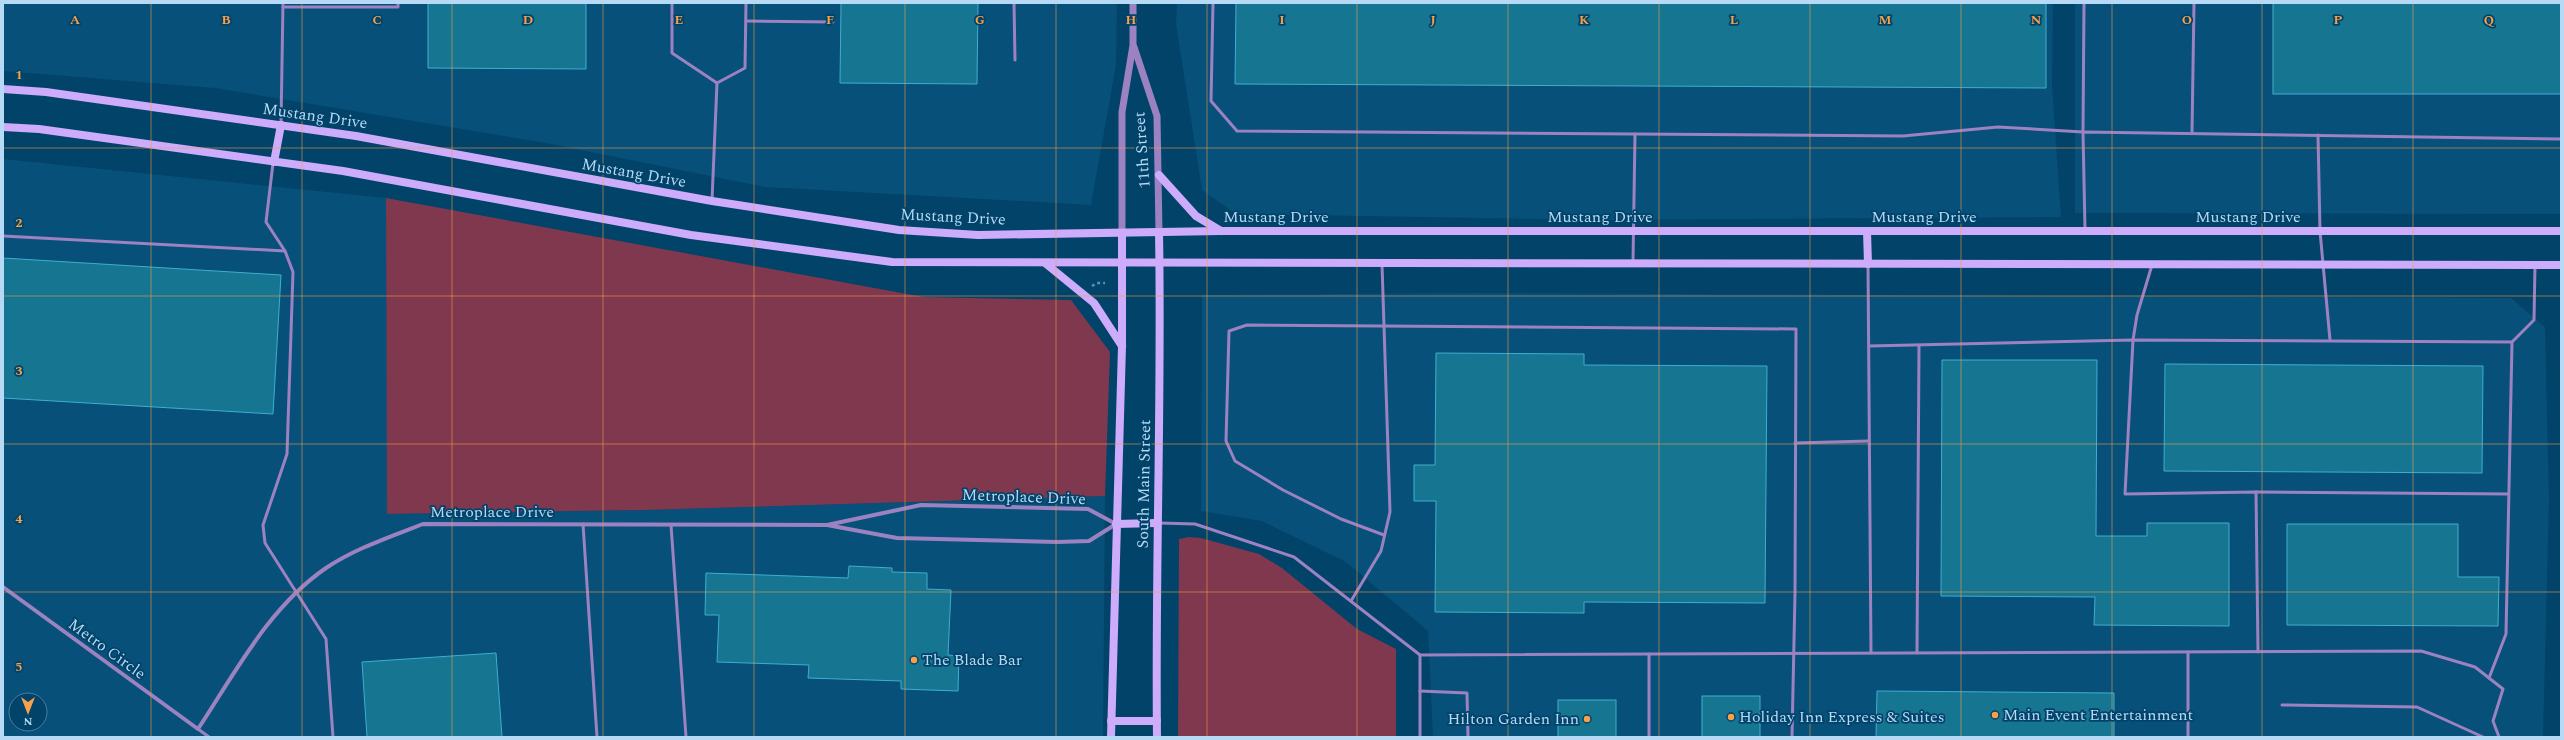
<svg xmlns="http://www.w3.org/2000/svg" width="2564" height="740" viewBox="0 0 2564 740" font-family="Spectral,serif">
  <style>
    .built { fill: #07507a; fill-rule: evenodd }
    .green { fill: #7f384e }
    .building { fill: #167691; stroke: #40add0 }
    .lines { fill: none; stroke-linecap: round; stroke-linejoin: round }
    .path { stroke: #5f90b2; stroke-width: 2.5; stroke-dasharray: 3 3; stroke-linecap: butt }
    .service { stroke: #9c82c1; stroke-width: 3 }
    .minor { stroke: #9c82c1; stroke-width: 4 }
    .tertiary { stroke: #9c82c1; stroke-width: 7 }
    .secondary { stroke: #cdacfc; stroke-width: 8 }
    .grid { fill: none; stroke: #f8a14a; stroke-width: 1; stroke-opacity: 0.55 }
    .poi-dot { fill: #f8a14a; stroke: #024369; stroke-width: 1.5 }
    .labels { text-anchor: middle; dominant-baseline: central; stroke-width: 3.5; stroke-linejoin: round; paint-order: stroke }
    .street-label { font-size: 16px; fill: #b6d9f6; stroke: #024369 }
    .poi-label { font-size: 16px; fill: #b6d9f6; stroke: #024369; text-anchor: start }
    .grid-label { font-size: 13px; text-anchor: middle; font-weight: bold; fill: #f8a14a; stroke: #024369; stroke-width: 3.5; stroke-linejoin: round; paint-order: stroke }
  </style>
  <rect width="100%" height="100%" fill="#024369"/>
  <g class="built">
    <path d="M3,3h1114l-1,62 -25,140 -326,-18 -219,-44 -331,-55 -212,-17z"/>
    <path d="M1177,3h876l-1,82 9,132 -465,3 -360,-6 -34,-24 -26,-166z"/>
    <path d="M2075,3h486v211l-486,-1z"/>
    <path d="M3,159l383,39 2,316 257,-4 460,-14 -2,241h-1100zM16,700h24v24h-24z"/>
    <path d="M1473,293l1038,5 34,29 4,173 -6,237h-1110l-5,-106 -82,-69 -84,-41 -61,-10 1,-216z"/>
  </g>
  <g class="green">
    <path d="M386,198l537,99 148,3 39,52 -5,144 -460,14 -258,4z"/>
    <path d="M1189,537l12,1 58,16 23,14 75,61 39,20v88h-218l1,-198z"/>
  </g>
  <g class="building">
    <path d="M428,3h158v66l-158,-1z"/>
    <path d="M841,3h137l-1,81 -137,-1z"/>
    <path d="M1236,3h810v85l-811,-4z"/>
    <rect x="2273" y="3" width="288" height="91"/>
    <path d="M3,258l278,17 -8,139 -270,-16z"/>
    <path d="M1436,353l148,1v11l183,1 -2,237 -181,-1v11l-149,-1 1,-111h-22v-36h21z"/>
    <path d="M1942,360h155l-1,176h51v-13h82v103l-135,-1 1,-28 -154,-1z"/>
    <path d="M2165,364l318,2 -1,107 -318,-2z"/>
    <path d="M2287,524h171v53h41l-1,49 -211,-1z"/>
    <path d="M849,566l43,2v4l35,1v16l24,1 -3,65 11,1 -1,35 -57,-2v-8l-93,-3 1,-13 -92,-3 2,-47h-14l1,-42 142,5z"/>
    <path d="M496,653l6,84h-135l-5,-75z"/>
    <path d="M1877,691l237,2v44h-238z"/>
    <rect x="1702" y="696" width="58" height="41"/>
    <rect x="1558" y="700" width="58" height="37"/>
  </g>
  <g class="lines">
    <path class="path" d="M1092,286l5,-3h8"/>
    <g class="service">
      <path d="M672,3v50l45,30"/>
      <path d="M1014,3l1,57"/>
      <path d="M1213,3l-2,98 26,30 666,5 95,-9 85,5 1,-129"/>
      <path d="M283,7h115v-4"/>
      <path d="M746,21l87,1"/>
      <path d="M281,123l2,-120"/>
      <path d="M2192,133l2,-130"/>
      <path d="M2318,135l2,96 10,109"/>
      <path d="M273,163l-7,59 19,29 8,21 -6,182 -24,71 2,18 61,96 7,98"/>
      <path d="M712,200l5,-117 28,-15 1,-65"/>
      <path d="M2085,230l-2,-98 478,7"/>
      <path d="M3,236l282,15"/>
      <path d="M1633,262l2,-128"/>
      <path d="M1868,264l3,389"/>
      <path d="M2152,265l-15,50 -4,25 -8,154 131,-2 2,160"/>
      <path d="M1869,346l264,-6 379,2"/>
      <path d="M1795,443l74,-2"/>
      <path d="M2256,492l252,2"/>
      <path d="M1159,523l36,1 99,33 126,98 1001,-4 54,16 28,22 -10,32 6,16"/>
      <path d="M583,524l14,213"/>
      <path d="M671,525l15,212"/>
      <path d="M1384,535l-43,-16 -58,-29 -48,-29 -9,-20 3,-110 18,-6 549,4 -1,264 -3,144"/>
      <path d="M1351,601l30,-50 9,-39 -8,-248"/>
      <path d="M2188,652v85"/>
      <path d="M1917,653l2,-307"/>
      <path d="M2489,678l17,-44 6,-292 22,-22 1,-55"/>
      <path d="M1420,691l47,2 1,44"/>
      <path d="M2282,705l135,2 66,30"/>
      <path d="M198,729l11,8"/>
      <path d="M1420,737v-82"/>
      <path d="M1649,737v-83"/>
    </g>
    <path class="minor" d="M3,587l195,142c37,-56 71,-122 128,-161 30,-20 64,-31 97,-44l404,1 70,13 160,4 32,-1 27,-17 -28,-15 -167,-4 -94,20"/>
    <g class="tertiary">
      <path d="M1134,47l23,69 2,116"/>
      <path d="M1122,233v-121l11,-67v-42"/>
    </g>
    <g class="secondary">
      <path d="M3,89l43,3 310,44 356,65 187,29 79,5 243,-4h1340"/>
      <path d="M3,127l36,2 304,42 348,64 201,27 1669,3"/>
      <path d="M274,162l7,-37"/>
      <path d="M1159,175l37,41 25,15"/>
      <path d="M1867,231l1,33"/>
      <path d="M1045,263l49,40 28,43"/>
      <path d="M1116,524l41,-1"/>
      <path d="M1111,721h46"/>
      <path d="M1111,737l11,-391v-113"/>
      <path d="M1157,737c-2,-168 5,-337 2,-505"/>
    </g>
  </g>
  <path class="grid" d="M151,3v734M302,3v734M452,3v734M603,3v734M754,3v734M905,3v734M1056,3v734M1207,3v734M1357,3v734M1508,3v734M1659,3v734M1810,3v734M1961,3v734M2112,3v734M2262,3v734M2413,3v734M3,148h2558M3,296h2558M3,444h2558M3,592h2558"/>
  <g class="poi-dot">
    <circle cx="914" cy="660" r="4"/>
    <circle cx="1995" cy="715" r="4"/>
    <circle cx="1731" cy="717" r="4"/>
    <circle cx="1587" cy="719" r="4"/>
  </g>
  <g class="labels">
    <g class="street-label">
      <text transform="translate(315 116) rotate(8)">Mustang Drive</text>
      <text transform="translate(1142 150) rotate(-94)">11th Street</text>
      <text transform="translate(634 173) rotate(10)">Mustang Drive</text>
      <text transform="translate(953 217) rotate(3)">Mustang Drive</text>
      <text x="1276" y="217">Mustang Drive</text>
      <text x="1600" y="217">Mustang Drive</text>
      <text x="1924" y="217">Mustang Drive</text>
      <text x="2248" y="217">Mustang Drive</text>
      <text transform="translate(1144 484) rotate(-89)">South Main Street</text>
      <text transform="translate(1024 497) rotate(2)">Metroplace Drive</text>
      <text x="492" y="512">Metroplace Drive</text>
      <text transform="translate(107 649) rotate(36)">Metro Circle</text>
    </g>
    <g class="poi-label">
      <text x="922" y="660">The Blade Bar</text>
      <text x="2003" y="715">Main Event Entertainment</text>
      <text x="1739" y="717">Holiday Inn Express &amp; Suites</text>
      <text x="1579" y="719" text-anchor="end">Hilton Garden Inn</text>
    </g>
  </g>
  <g class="grid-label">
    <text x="75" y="24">A</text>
    <text x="226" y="24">B</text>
    <text x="377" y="24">C</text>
    <text x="528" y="24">D</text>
    <text x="679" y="24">E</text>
    <text x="830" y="24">F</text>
    <text x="980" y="24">G</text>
    <text x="1131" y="24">H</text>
    <text x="1282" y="24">I</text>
    <text x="1433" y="24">J</text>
    <text x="1584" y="24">K</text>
    <text x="1734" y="24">L</text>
    <text x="1885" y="24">M</text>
    <text x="2036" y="24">N</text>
    <text x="2187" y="24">O</text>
    <text x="2338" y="24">P</text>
    <text x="2489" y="24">Q</text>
    <text x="19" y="79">1</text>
    <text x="19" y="227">2</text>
    <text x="19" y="375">3</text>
    <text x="19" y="523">4</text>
    <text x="19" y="671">5</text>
  </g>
  <rect width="2564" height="740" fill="none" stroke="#b6d9f6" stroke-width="8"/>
  <g transform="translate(28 712) rotate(180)"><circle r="19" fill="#024369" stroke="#4a7fa1"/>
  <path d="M0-3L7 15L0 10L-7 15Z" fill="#f8a14a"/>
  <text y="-6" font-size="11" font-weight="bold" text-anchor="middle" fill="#b6d9f6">N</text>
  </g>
</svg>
